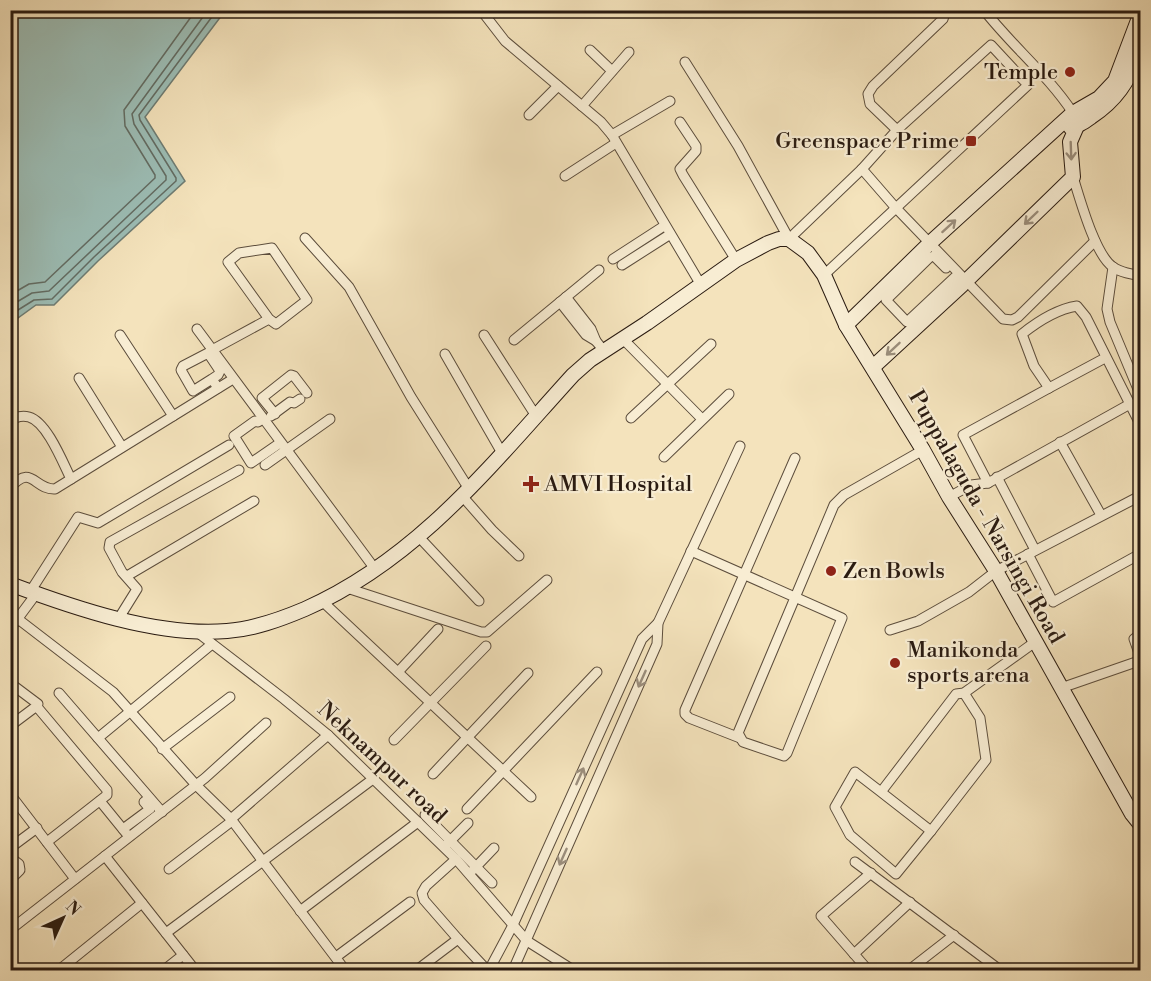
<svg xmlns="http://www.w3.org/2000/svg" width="1151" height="981" viewBox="0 0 1151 981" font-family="'Libre Bodoni',serif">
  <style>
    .water { fill: #9cbdb5; stroke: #6e7c73; stroke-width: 1.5 }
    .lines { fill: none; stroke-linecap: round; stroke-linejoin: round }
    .shore { stroke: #636c63; stroke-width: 1.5 }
    .street-casing { stroke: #5c4d3c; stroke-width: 11 }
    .secondary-casing { stroke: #2a1b11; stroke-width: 16 }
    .street { stroke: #f8edd3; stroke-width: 9 }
    .secondary { stroke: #f8edd3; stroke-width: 14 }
    .oneway { stroke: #9b8e7c }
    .poi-dot { fill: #8f2418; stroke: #f8edd3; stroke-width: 2 }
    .labels { text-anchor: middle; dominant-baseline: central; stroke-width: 4.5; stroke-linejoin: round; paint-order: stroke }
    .poi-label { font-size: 22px; fill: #2a1b11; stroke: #f8edd3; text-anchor: start }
    .street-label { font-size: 22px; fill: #2a1b11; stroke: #f8edd3 }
  </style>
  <rect width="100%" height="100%" fill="#f4e3bc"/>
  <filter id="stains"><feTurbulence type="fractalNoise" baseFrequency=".00333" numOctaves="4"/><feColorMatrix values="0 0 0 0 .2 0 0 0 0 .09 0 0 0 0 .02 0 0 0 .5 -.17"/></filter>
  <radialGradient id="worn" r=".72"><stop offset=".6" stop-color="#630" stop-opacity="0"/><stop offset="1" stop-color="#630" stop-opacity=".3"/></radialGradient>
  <path class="water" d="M11,10l214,1 -80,106 40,64 -87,80 -44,44h-18l-25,18z"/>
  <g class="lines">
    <g class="shore">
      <path d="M10,295l19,-11 16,-2 110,-104v-3l-30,-49 -1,-16 72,-100"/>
      <path d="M10,306l22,-13 17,-2 117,-111v-4l-32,-52 -2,-10 76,-104"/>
      <path d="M10,315l24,-15 18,-1 42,-42 82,-76v-3l-36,-58 -1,-5 78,-105"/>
    </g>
    <g class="street-casing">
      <g id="street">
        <path d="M481,10l24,31 96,81 11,13"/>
        <path d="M946,10l-3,9 -70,67 -5,8 2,10 27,26 -35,39 33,38 108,112 9,1 6,-3 77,-76"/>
        <path d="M984,10c28,36 64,65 89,103"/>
        <path d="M590,50l22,21"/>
        <path d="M685,62l53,84 51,93 73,-70"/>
        <path d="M670,101l-58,34 89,150"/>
        <path d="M582,106l47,-54"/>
        <path d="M529,115l29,-29"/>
        <path d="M680,122l16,24v5l-16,18 3,6 53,85"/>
        <path d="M565,176l51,-33"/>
        <path d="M1073,177c7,22 22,78 40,90 7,5 20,8 27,8"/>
        <path d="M305,238l44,49 62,110 58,92"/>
        <path d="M613,259l51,-33"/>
        <path d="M622,265l47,-30"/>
        <path d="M1113,267l-6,42 3,13 30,72"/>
        <path d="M946,268l-12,-12 -4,1 -44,43 21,22 48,-45"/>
        <path d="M824,275l204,-190 -37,-40 -94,85"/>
        <path d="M566,297l25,32 5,12 8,10"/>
        <path d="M560,302l26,33 10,6"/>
        <path d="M197,329l178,240"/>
        <path d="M120,335l53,81"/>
        <path d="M484,335l52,81"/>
        <path d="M623,339l79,80"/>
        <path d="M514,340l85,-70"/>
        <path d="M212,350l57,-31 7,5 31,-24 -35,-52 -33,5 -11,9 41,57"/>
        <path d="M445,354l57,99"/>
        <path d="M1105,358l-56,30 -15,-22 -12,-32c15,-12 36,-25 55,-28l9,11 54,107"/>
        <path d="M79,378l43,69"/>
        <path d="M212,379l6,-4 2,-4 -12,-18 -25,13 -2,4 12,21 19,-12 6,9"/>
        <path d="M275,414l-13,-16 29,-23 3,1 13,17"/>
        <path d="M271,416l19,-14 4,1 6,-4"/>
        <path d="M631,418l80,-74"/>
        <path d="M263,419l-5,3 -3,-1 -21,15 17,27 29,-20"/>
        <path d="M10,420c7,-3 12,-5 19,-3 18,5 34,46 42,62"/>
        <path d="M1060,442l41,73"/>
        <path d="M664,457l65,-63"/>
        <path d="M265,465l65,-46"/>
        <path d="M997,477l38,73"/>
        <path d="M988,483l-25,-48 86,-47"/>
        <path d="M10,488c22,-25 24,2 45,1l178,-110"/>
        <path d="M463,497l29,33 27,26"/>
        <path d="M949,497l22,-12 17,-2 142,-79"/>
        <path d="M419,537l60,64"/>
        <path d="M691,551l151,67 -55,135 -3,3 -41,-14 -5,-9 96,-228 10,-10 79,-45"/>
        <path d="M1028,554l25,48 87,-48"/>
        <path d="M127,576l127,-75"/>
        <path d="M347,588l134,44h6l60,-52"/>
        <path d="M30,592l48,-75 20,6 131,-78"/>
        <path d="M322,601l209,196"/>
        <path d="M119,618l18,-29 -15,-17 -13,-24 1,-6 129,-72"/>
        <path d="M18,619l95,73 83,93 35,34 114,151"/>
        <path d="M10,629l26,-35"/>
        <path d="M890,630l28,-9 51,-29 27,-21 144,-75"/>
        <path d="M197,632l87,67 44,36 128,124 71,82 46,29"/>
        <path d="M398,672l40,-43"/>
        <path d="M10,683l28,21"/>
        <path d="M1061,688l75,-26 4,-6 -6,-17 6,-5"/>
        <path d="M59,693l103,119"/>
        <path d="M10,726l24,-18h4l69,82v5l-60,47"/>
        <path d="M98,738l114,-94"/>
        <path d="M740,738l-51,-20 -4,-4v-4l110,-252"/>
        <path d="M394,740l92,-94"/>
        <path d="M162,749l68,-52"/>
        <path d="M433,774l95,-101"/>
        <path d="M881,792l50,39 -35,43 -46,-39 -15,-28 20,-35 26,20 75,-98 8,-1 71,-51"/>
        <path d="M10,794l65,85"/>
        <path d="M100,801l26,32"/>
        <path d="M467,809l130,-137"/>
        <path d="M425,815l67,68"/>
        <path d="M231,819l97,-84"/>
        <path d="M123,829l27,-20 -6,-7 5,-4"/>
        <path d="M931,831l55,-71 -6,-42 -16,-25"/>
        <path d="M446,845l22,-22"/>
        <path d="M10,848l27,-20"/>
        <path d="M105,856l90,114"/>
        <path d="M10,857l9,7 1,6 -10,10"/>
        <path d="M456,859l-30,27 -4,7 2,7 34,39"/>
        <path d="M855,862l145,108"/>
        <path d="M169,869l63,-48"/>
        <path d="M473,870l21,-22"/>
        <path d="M300,911l118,-89"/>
        <path d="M10,930l195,-152 61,-55"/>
        <path d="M166,933l207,-154"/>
        <path d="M854,954l56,-52"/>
        <path d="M336,957l74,-55"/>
        <path d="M59,970l83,-67"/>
        <path d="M164,970l19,-15"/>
        <path d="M417,970l41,-31 29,31"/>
        <path d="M489,970l24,-45 129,-286 16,-16"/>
        <path d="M513,970l144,-326 1,-21 82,-177"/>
        <path d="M868,970l-47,-54 50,-43"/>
        <path d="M909,970l45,-35"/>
      </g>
    </g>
    <g class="secondary-casing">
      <g id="secondary">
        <path d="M1070,127c9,-1 14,-5 21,-10 26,-17 36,-35 49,-63"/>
        <path d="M846,325l84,-82 143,-130 26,-15 16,-17 25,-66"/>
        <path d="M873,367l89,-82 111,-108 -3,-35 7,-16 -4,-13"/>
        <path d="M10,584c64,24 148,53 217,47 27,-2 52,-11 78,-22 113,-50 187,-145 268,-234l17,-15 57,-37 89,-63 32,-17 11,-4h10l19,14 16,22 22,50 77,125 26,47 47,74 136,243 8,10"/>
      </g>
    </g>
    <use href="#street" class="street"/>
    <use href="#secondary" class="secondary"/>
  </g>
  <defs><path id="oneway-shaft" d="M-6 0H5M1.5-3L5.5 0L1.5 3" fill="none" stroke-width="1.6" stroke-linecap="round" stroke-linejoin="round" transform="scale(1.5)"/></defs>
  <g class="oneway">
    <use href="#oneway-shaft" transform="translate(1071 151) rotate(88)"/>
    <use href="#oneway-shaft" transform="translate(1031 218) rotate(136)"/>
    <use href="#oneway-shaft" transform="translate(949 226) rotate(-42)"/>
    <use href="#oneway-shaft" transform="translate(893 349) rotate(137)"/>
    <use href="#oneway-shaft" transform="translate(642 679) rotate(114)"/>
    <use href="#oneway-shaft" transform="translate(580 776) rotate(-66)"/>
    <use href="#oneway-shaft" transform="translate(563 857) rotate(114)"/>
  </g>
  <g class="poi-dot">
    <circle cx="1070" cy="72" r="6"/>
    <rect x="965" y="135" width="12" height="12" rx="3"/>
    <path d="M528 475h6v6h6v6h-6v6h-6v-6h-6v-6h6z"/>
    <circle cx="831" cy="571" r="6"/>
    <circle cx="895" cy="663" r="6"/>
  </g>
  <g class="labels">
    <g class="poi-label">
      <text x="1058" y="72" text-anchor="end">Temple</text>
      <text x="959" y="141" text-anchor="end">Greenspace Prime</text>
      <text x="544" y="484">AMVI Hospital</text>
      <text x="843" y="571">Zen Bowls</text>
      <text x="907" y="650">Manikonda<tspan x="907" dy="25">sports arena</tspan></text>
    </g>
    <g class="street-label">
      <text transform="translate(986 517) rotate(60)">Puppalaguda - Narsingi Road</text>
      <text transform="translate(382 763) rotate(43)">Neknampur road</text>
    </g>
  </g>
  <rect width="1151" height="981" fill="none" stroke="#f4e3bc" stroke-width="36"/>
  <rect x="12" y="12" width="1127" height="957" fill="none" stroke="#2a1b11" stroke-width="3"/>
  <rect x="18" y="18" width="1115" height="945" fill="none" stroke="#2a1b11" stroke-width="1.5"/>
  <g transform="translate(63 918) rotate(45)" stroke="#f8edd3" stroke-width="4.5" paint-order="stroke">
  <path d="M0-4.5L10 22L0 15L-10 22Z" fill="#2a1b11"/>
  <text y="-9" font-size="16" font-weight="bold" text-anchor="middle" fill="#2a1b11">N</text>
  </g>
  <rect width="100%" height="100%" filter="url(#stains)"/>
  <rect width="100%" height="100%" fill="url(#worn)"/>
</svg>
